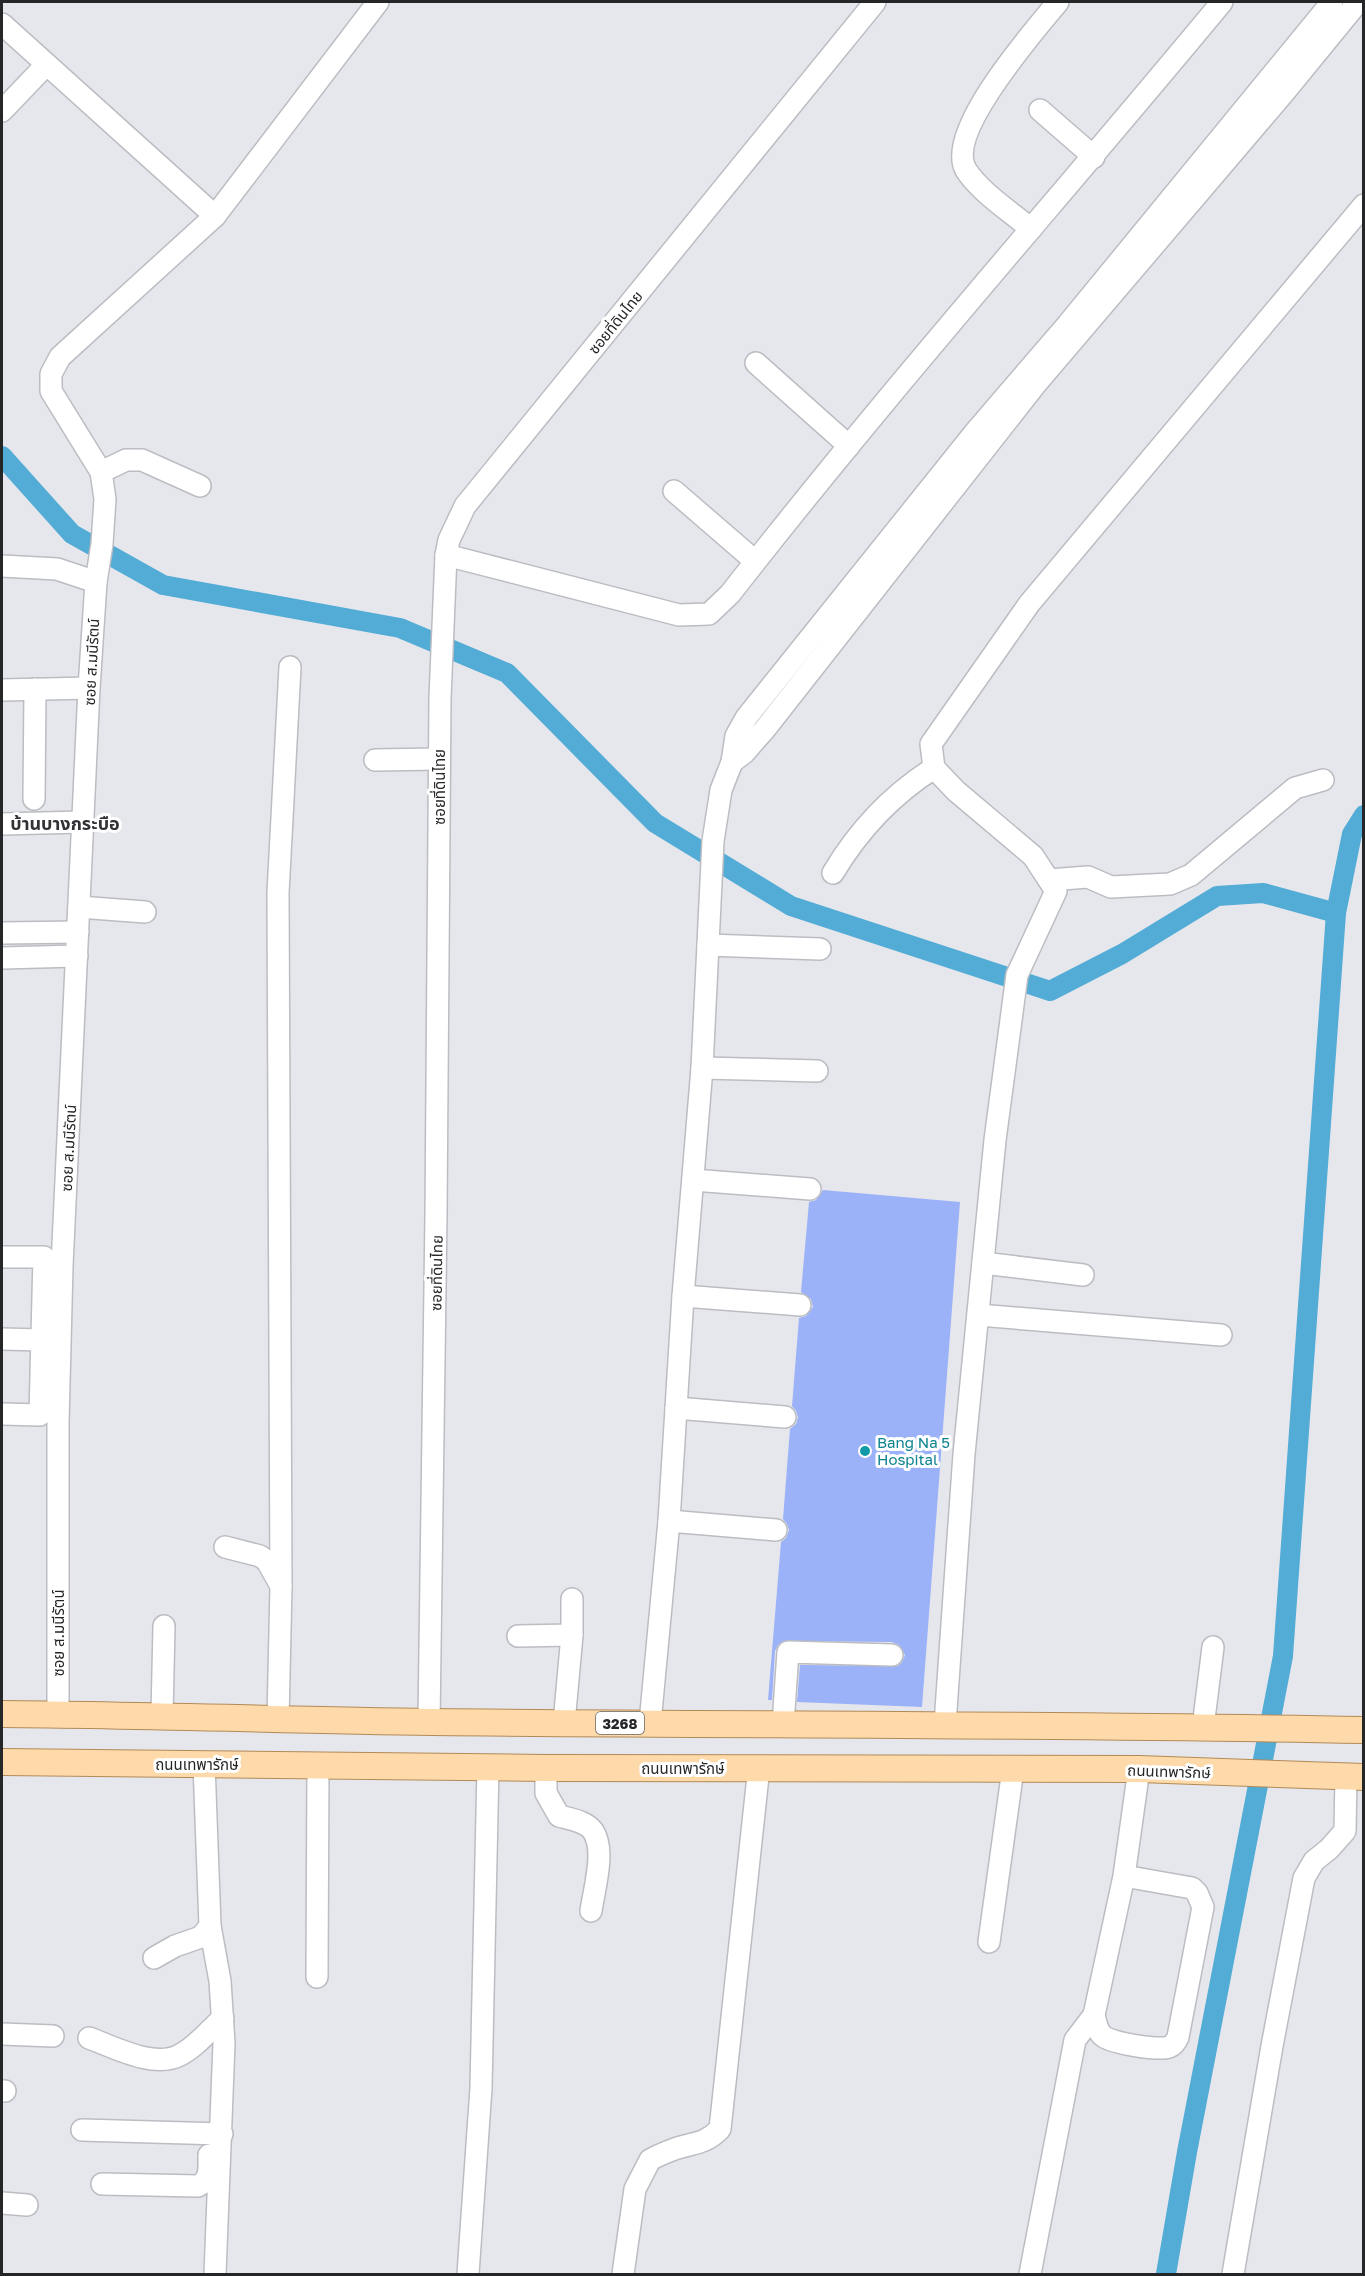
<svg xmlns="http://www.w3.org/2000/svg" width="1365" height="2276" viewBox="0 0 1365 2276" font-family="'Golos Text','Noto Sans Thai',sans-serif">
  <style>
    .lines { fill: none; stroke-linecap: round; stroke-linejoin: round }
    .canal { stroke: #53acd6; stroke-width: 20 }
    .building { fill: #9bb1f8 }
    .minor-casing { stroke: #bbbdc2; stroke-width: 24 }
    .major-casing { stroke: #b28a57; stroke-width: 28 }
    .minor { stroke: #fff; stroke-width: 21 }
    .major { stroke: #fed9a9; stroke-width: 26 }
    .culture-dot { fill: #0f9aa8; stroke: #fff; stroke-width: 2 }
    .labels { text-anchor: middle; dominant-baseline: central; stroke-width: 6; stroke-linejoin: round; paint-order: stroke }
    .shield { fill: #fff; stroke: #666768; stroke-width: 1.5 }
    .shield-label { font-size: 14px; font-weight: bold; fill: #252628 }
    .street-label { font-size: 15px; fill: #252628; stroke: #fff }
    .culture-label { font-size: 15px; fill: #0d838f; stroke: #fff; text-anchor: start }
    .quarter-label { font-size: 18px; font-weight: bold; fill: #313236; stroke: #fff }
  </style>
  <rect width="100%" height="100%" fill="#e6e7ec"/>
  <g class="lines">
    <g class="canal">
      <path d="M2,456l70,78 91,51 237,43 107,45 148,150 136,83 259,85 72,-37 95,-58 46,-3 73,20"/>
      <path d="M1166,2274l21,-122 96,-496 53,-743 16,-79 12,-19"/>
    </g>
  </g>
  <path class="building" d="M823,1190l137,12 -38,505 -125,-5 3,-37 98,1 4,-4 3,-7 -6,-10 -7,-3 -109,-1 -5,4 -3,6 -3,49h-4l13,-158 5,-4 3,-8 -2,-6 -4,-5 7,-90 6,-5 2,-7 -2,-6 -4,-5 7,-88 7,-2 7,-9 -2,-8 -10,-7 8,-90 7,-2z"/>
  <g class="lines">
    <g class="minor-casing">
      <g id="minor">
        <path d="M2,24l213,192"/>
        <path d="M1040,110l54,47"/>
        <path d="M2,111l44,-46"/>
        <path d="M1031,229c-20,-17 -51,-37 -65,-59 -22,-37 68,-139 92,-168"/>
        <path d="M756,363l93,83"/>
        <path d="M101,472l25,-12h16l58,26"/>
        <path d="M674,491l81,70"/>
        <path d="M446,555l233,60 30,-1 21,-20c158,-203 329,-395 492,-592"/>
        <path d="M2,566l55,3 39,13"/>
        <path d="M2,690l87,-2"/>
        <path d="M375,760l64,-1"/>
        <path d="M732,762l12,-9 21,-24 270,-344 252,-296 71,-87"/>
        <path d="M34,799l1,-110"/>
        <path d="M2,824l80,-2"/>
        <path d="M833,873c25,-42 60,-79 101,-105"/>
        <path d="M1049,880l39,-3 23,10 59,-3 21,-9 104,-87 28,-8"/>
        <path d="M79,907l66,5"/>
        <path d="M2,933l76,-1"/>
        <path d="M708,945l112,4"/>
        <path d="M2,958l75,-2"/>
        <path d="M702,1068l115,3"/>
        <path d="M693,1180l117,9"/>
        <path d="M2,1257h42l-4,158 -38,-1"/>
        <path d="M983,1263l100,12"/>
        <path d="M683,1296l117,9"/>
        <path d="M978,1315l243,20"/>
        <path d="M2,1339l40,1"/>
        <path d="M676,1408l109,9"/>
        <path d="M669,1521l107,9"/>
        <path d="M225,1547l35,9 7,5 14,25"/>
        <path d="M518,1636l54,-1"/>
        <path d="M58,1715v-293l4,-156 27,-578 7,-106 6,-38 3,-45 -4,-27 -50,-81v-17l9,-17 155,-141 163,-214"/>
        <path d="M162,1715l2,-89"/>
        <path d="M278,1719l3,-133 -3,-693 12,-226"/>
        <path d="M429,1722l7,-508 4,-516 6,-143 3,-15 16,-34 410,-504"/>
        <path d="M564,1723l8,-88v-36"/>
        <path d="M650,1723l19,-202 14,-225 19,-228 11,-227 8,-51 11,-28 4,-26 10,-18 230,-287 92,-107 264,-322"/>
        <path d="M783,1724l5,-72 104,3"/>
        <path d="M945,1724l19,-270 31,-314 22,-165 39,-84 -23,-35 -77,-65 -22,-23 -3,-24 98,-140 335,-399"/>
        <path d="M1203,1727l10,-80"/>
        <path d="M204,1764l6,162 10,55 4,62 -9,231"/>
        <path d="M546,1768v25l13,23c11,3 27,5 34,15 13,19 1,58 -2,80"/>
        <path d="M1124,1876l68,12 5,5 6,14 -25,130c-2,5 -4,8 -9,10 -10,4 -58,-4 -66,-11 -6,-5 -7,-13 -9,-21l30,-139 15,-107"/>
        <path d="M989,1942l24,-173"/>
        <path d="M154,1958l21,-12 26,-9 9,-11"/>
        <path d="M317,1977l1,-212"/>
        <path d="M2,2034l51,2"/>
        <path d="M89,2038c25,9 65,31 91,17 16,-8 29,-25 43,-37"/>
        <path d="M2,2091h3"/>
        <path d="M82,2130l140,4"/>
        <path d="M102,2184l96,2c13,-6 11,-18 11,-31"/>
        <path d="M2,2203l25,2"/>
        <path d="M468,2274l13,-186 7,-321"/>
        <path d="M623,2274l12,-85 15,-29c7,-4 14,-7 22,-10 20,-8 31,-4 48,-21l39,-362"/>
        <path d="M1030,2274l45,-234 19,-25"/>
        <path d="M1233,2274l39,-228 32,-168 10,-17 15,-12 16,-18 1,-55"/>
      </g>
    </g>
    <g class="major-casing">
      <g id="major">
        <path d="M2,1714c143,1 287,6 431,8 310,3 620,2 931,8"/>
        <path d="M2,1762l544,6 593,1 225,8"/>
      </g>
    </g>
    <use href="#minor" class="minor"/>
    <use href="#major" class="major"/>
  </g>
  <circle class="culture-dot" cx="865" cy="1451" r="6"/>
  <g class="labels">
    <rect class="shield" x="596" y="1712" width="48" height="22" rx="4.5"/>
    <g class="shield-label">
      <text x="620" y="1723">3268</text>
    </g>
    <g class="street-label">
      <text transform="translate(615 322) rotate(-51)">ซอยที่ดินไทย</text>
      <text transform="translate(91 662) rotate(-87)">ซอย ส.มนีรัตน์</text>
      <text transform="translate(439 787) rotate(-90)">ซอยที่ดินไทย</text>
      <text transform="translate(68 1148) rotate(-87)">ซอย ส.มนีรัตน์</text>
      <text transform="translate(436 1273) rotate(-89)">ซอยที่ดินไทย</text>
      <text transform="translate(58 1633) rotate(-90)">ซอย ส.มนีรัตน์</text>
      <text x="197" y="1764">ถนนเทพารักษ์</text>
      <text x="683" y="1768">ถนนเทพารักษ์</text>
      <text transform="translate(1169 1771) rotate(2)">ถนนเทพารักษ์</text>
    </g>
    <g class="culture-label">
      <text x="877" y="1442">Bang Na 5<tspan x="877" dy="17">Hospital</tspan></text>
    </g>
    <g class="quarter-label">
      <text x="65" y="823">บ้านบางกระบือ</text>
    </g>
  </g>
  <rect width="1365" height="2276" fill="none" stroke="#252628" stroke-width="6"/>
</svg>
